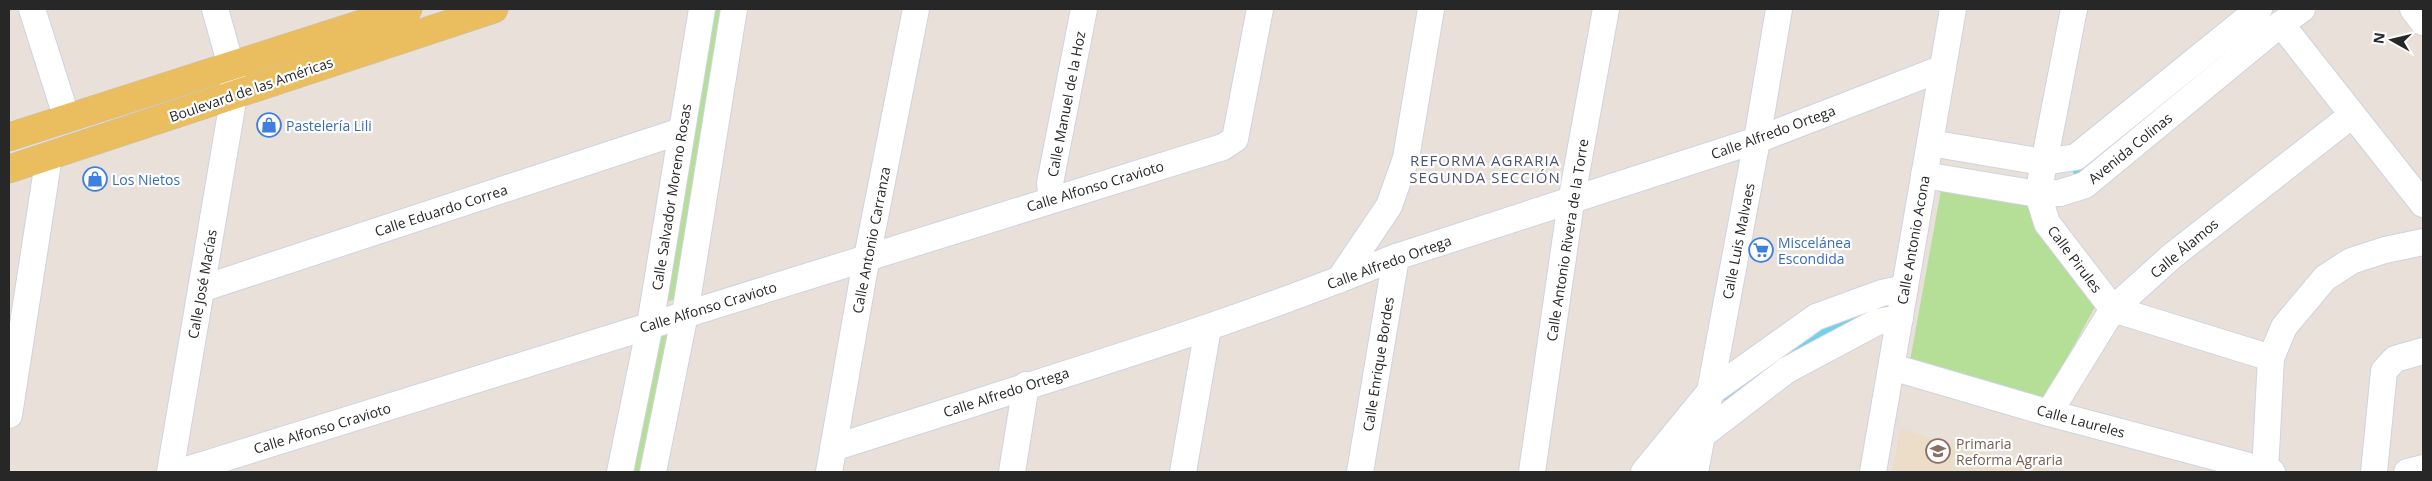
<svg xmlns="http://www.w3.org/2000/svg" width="2432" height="481" viewBox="0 0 2432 481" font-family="'Open Sans',sans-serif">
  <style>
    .education { fill: #ebddc8 }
    .green { fill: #b5de97 }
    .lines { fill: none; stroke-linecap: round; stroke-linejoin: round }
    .canal { stroke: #6fd2e8; stroke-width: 19 }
    .minor-casing { stroke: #ced3e0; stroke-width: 28 }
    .major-casing { stroke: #c3c3c3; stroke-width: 29 }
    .minor { stroke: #fff; stroke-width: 26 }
    .major { stroke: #eabe5e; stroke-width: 28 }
    .labels { text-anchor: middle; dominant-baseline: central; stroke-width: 4.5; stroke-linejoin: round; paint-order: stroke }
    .street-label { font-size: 14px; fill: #272727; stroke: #fff }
    .shop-label { font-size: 14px; fill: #366cbe; stroke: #fff; text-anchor: start }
    .education-label { font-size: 14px; fill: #785e54; stroke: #fff; text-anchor: start }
    .neighbourhood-label { font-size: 15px; letter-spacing: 1px; fill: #4a5575; stroke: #fff }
  </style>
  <rect width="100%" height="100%" fill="#e9e1d9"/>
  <path class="education" d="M1900,429l157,43h-165z"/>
  <g class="green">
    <path d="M709,9h16l-50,290 -17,6z"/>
    <path d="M1941,190l89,13 -1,9 67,85 1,6 -50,92 -6,4 -131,-38z"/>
    <path d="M671,325l-28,147h-15l26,-143z"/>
  </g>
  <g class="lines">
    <g class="canal">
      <path d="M2082,169l57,-45"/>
      <path d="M1730,393l76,-51 49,-21"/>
    </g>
    <g class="minor-casing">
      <g id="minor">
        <path d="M32,9l35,110"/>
        <path d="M2074,9l-36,185 9,29 66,86 158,49"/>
        <path d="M2413,9l10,13"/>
        <path d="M2281,24l142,180"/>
        <path d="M1930,143l113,19 33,-5 183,-148"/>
        <path d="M1924,175l114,19 22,-1 25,-8 193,-159 24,-17"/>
        <path d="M1052,199l-2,-16 34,-174"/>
        <path d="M1339,280l50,-74 17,-48 25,-149"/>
        <path d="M201,289l480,-158"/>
        <path d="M1892,367l157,46 223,59"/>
        <path d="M2049,413l64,-104 59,-53 180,-141"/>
        <path d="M9,415l40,-259"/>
        <path d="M833,448c188,-61 380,-116 563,-191l361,-117 186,-72"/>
        <path d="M170,472l64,-377 -3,-29 -16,-57"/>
        <path d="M180,472l1043,-325 12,-8 25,-130"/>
        <path d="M620,472l30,-147 52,-316"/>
        <path d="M653,472l32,-158 49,-305"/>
        <path d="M829,472l34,-194 53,-269"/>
        <path d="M1012,472l14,-87"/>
        <path d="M1183,472l25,-144"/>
        <path d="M1360,472l36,-215"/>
        <path d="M1532,472l39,-270 35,-193"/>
        <path d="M1644,472l64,-78 108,-77 66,-24 23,-5"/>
        <path d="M1672,472l29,-36 86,-66 90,-48 23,-4"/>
        <path d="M1695,472l62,-332 22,-131"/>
        <path d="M1873,472l80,-463"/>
        <path d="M2265,472l6,-114 13,-31 41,-49 26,-17 34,-11 38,-8"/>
        <path d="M2374,472l10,-101 11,-12 28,-8"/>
        <path d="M2407,472l16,-4"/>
      </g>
    </g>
    <g class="major-casing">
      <g id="major">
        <path d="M9,137l399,-128"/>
        <path d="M9,169l485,-160"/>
      </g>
    </g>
    <use href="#minor" class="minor"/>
    <use href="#major" class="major"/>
  </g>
  <defs>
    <g id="shop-ring" transform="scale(1.25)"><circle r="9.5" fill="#fff" stroke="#3f7fe0" stroke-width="1.5"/><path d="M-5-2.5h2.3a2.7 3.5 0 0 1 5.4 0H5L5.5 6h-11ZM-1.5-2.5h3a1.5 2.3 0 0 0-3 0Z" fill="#3f7fe0"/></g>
    <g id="supermarket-ring" transform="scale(1.25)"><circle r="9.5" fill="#fff" stroke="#3f7fe0" stroke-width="1.5"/><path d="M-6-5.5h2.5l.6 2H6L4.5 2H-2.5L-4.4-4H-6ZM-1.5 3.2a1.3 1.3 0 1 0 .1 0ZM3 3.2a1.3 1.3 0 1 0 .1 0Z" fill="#3f7fe0"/></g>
    <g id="school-ring" transform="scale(1.25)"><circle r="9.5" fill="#fff" stroke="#8d6e63" stroke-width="1.5"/><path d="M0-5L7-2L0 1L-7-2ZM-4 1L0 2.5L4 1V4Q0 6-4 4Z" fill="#8d6e63"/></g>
  </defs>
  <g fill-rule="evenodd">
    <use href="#shop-ring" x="269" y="125"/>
    <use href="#shop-ring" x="95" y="179"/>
    <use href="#supermarket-ring" x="1761" y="250"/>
    <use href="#school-ring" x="1938" y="451"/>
  </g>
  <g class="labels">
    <g class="street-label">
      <text transform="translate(251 89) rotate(-19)">Boulevard de las Américas</text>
      <text transform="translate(1066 104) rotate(-79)">Calle Manuel de la Hoz</text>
      <text transform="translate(1773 132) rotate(-20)">Calle Alfredo Ortega</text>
      <text transform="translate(2130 148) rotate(-39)">Avenida Colinas</text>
      <text transform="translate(1095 186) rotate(-17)">Calle Alfonso Cravioto</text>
      <text transform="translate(671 197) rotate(-81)">Calle Salvador Moreno Rosas</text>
      <text transform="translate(441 210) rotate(-18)">Calle Eduardo Correa</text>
      <text transform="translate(871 240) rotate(-79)">Calle Antonio Carranza</text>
      <text transform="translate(1567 240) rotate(-81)">Calle Antonio Rivera de la Torre</text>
      <text transform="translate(1913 240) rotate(-80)">Calle Antonio Acona</text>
      <text transform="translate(1738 241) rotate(-79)">Calle Luis Malvaes</text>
      <text transform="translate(2184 248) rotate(-40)">Calle Álamos</text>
      <text transform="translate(2075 259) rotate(53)">Calle Pirules</text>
      <text transform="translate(1389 262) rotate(-20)">Calle Alfredo Ortega</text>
      <text transform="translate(202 284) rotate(-80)">Calle José Macías</text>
      <text transform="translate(708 307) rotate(-17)">Calle Alfonso Cravioto</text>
      <text transform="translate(1378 364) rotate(-81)">Calle Enrique Bordes</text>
      <text transform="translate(1006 392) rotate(-18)">Calle Alfredo Ortega</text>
      <text transform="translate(2081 421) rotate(15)">Calle Laureles</text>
      <text transform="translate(322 428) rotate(-17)">Calle Alfonso Cravioto</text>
    </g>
    <g class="shop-label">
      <text x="286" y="125">Pastelería Lili</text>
      <text x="112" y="179">Los Nietos</text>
      <text x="1778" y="242">Miscelánea<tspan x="1778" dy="16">Escondida</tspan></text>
    </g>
    <g class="education-label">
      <text x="1956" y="443">Primaria<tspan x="1956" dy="16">Reforma Agraria</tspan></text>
    </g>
    <g class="neighbourhood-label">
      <text x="1485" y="160">REFORMA AGRARIA<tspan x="1485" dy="17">SEGUNDA SECCIÓN</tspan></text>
    </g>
  </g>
  <rect width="2432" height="481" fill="none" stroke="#272727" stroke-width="20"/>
  <g transform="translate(2392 40) rotate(278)" stroke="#ffffff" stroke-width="4" paint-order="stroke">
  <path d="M0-4L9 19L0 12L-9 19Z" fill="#272727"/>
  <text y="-8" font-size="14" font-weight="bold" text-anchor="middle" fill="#272727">N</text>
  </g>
</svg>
